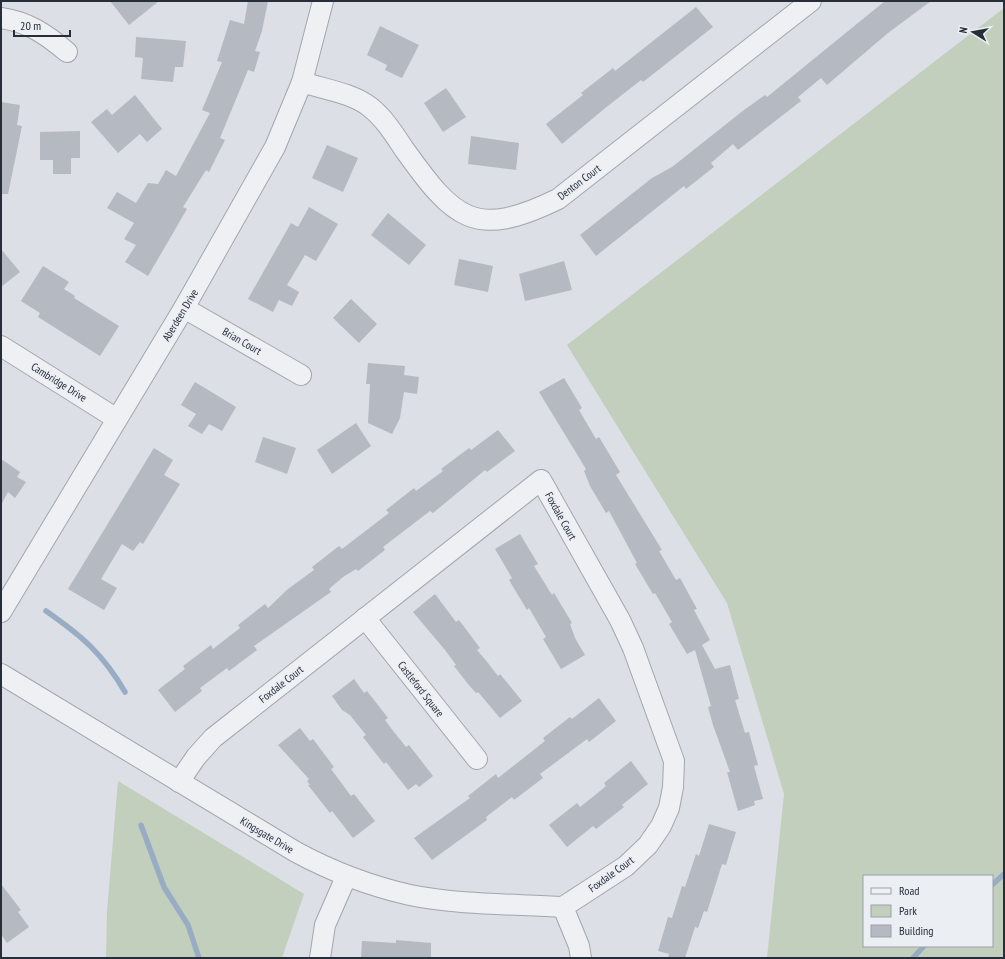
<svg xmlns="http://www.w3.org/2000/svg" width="1005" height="959" viewBox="0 0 1005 959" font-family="'PT Sans Narrow',sans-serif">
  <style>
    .green { fill: #c2cfbd; fill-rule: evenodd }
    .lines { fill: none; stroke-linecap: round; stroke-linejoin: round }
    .stream { stroke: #98adc4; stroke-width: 5.5 }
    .building { fill: #b4b9c2 }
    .minor-casing { stroke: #a2a6ae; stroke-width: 22 }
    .minor { stroke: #eef0f4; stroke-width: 20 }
    .labels { text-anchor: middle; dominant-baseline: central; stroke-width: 3; stroke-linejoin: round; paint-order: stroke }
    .street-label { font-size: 11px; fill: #272e3a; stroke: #ebeef3 }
  </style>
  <rect width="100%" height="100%" fill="#dcdfe5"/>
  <g class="green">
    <path d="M1004,8v950h-237l17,-164 -57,-191 -160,-258zM864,876h128v70h-128z"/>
    <path d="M118,781l186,113 -22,64h-176l1,-47z"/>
  </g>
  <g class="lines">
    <g class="stream">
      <path d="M46,611c36,25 57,43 79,81"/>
      <path d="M141,825l23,62 24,38 11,33"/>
      <path d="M992,885l12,-11"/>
      <path d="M913,958l11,-12"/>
    </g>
  </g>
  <g class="building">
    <path d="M110,1h49l-30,24z"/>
    <path d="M248,1h20l-6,30 -7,20 5,1 -6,20 -6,-2 -28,68 5,2 -16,32 -3,-2 -23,37 4,2 -39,67 -23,-14 11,-17 -12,-6 10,-16 -27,-15 10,-16 19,11 12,-20 10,1 8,-14 10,6 34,-63 -8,-3 20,-48 -5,-1 13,-41 14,4z"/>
    <path d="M885,1h46l-43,32 -61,52 -6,-7 -23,19 3,4 -63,49 -5,-6 -22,19 3,4 -28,22 -2,-3 -88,70 -16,-21 72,-57 20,-11 72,-57 21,-15 2,2z"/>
    <path d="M696,7l17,20 -70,55 -2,-2 -37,29 -42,35 -16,-20 37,-29 -2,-2 32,-25 2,3z"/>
    <path d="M380,26l39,19 -17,33 -17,-8 2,-5 -20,-10z"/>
    <path d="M136,37l50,4 -3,26h-8l-2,15 -32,-3 2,-21 -8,-1z"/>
    <path d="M446,88l20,29 -23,15 -19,-29z"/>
    <path d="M135,95l27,34 -15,13 -7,-8 -22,19 -27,-31 16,-13 5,6z"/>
    <path d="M1,102l19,3 -3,20 5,1 -14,68h-7z"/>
    <path d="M80,131v27h-9v16h-18v-14h-13v-28z"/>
    <path d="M471,136l48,7 -3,27 -48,-6z"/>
    <path d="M327,145l31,13 -15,34 -31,-14z"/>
    <path d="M309,207l29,17 -22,37 -11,-6 -18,30 12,7 -7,14 -13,-6 -6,12 -25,-13 43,-76 7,4z"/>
    <path d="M388,213l38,32 -17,20 -38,-30z"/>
    <path d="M1,249l19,23 -19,15z"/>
    <path d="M459,259l34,7 -5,26 -34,-7z"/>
    <path d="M564,261l8,29 -47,11 -6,-27z"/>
    <path d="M43,266l26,16 -5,7 11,7 -1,2 45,28 -19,30 -62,-39 2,-4 -19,-12z"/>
    <path d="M351,299l26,25 -18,19 -26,-25z"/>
    <path d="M368,363l37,3 -1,9 15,2 -2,17 -13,-2 -4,26 -8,16 -24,-11 2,-39h-4z"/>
    <path d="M564,378l18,30 -3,2 17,29 3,-2 21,35 -4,3 46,75 -3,1 17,29 4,-2 17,31 -3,1 16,30 -8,5 13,24 15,-4 9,34 -4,1 10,33 4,-1 9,33 -4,1 9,33 -9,2 1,4 -17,6 -11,-39h3l-17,-47 -5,-18 3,-1 -16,-56 -8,4 -18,-30 3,-2 -17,-29 -2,1 -18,-30 2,-1 -28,-52 -3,2 -16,-27 -6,-15 2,-2 -47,-77z"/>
    <path d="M195,382l41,25 -14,24 -13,-7 -7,10 -14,-8 8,-12 -15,-9z"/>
    <path d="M356,423l15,23 -39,28 -15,-24z"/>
    <path d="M498,430l17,21 -28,21 -2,-2 -52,43 -3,-2 -47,36 2,3 -27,21 -2,-2 -13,8 -14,12 2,3 -77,54 3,4 -28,21 -2,-3 -27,20 2,3 -27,21 -17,-22 27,-21 -2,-3 28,-21 2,4 27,-21 -2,-3 27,-21 3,4 20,-19 26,-19 -2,-3 27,-21 3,3 47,-36 -3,-3 28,-22 2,3 27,-20 -2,-2 28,-21 2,2z"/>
    <path d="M263,437l33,11 -9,26 -32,-12z"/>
    <path d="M154,448l19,12 -9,15 16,9 -37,60 -3,-2 -7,9 -11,-7 -21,35 16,9 -13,22 -36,-21z"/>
    <path d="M1,459l19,13 -3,5 9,5 -11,16 -7,-6 -7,13z"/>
    <path d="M520,534l18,30 -4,2 18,29 2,-2 18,30 -2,1 5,14 10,17 -24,14 -18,-30 3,-2 -17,-29 -2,2 -18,-30 3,-2 -17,-29z"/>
    <path d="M435,594l21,28 3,-2 21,28 -3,2 11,13 10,13 2,-2 22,27 -22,17 -22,-26 -2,1 -8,-9 -14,-18 2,-1 -11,-15 -32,-38z"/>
    <path d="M354,679l10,14 3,-2 21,27 -3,2 9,12 12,15 3,-2 24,31 -14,11 -3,-3 -8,6 -22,-28 -2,2 -21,-27 3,-2 -16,-20 -8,-5 -10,-14z"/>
    <path d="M599,698l17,23 -27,21 -2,-3 -47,35 3,4 -29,22 -2,-3 -26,20 1,3 -55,40 -18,-22 56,-40 -2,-2 28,-22 2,4 47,-37 -2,-3 27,-21 2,2z"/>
    <path d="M300,728l10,13 3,-2 21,28 -3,2 20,27 3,-2 21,27 -22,17 -21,-27 -2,2 -22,-28h2l-3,-4 2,-2 -31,-34z"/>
    <path d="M631,761l17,23 -26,21 2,2 -28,22 -3,-3 -26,21 -18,-22 28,-22 3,4 14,-11 12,-10 -2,-3z"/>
    <path d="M709,824l27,8 -5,16 -5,17 -4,-1 -15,48 -3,-1 -6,17 -3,-1 -10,31h-17l1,-4 -11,-3 10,-34 4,1 10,-32 3,1 11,-33 3,2z"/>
    <path d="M1,884l20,26 -3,2 11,15 -22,16 -6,-9z"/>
    <path d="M396,940l35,3v15h-70l1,-17 34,2z"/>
  </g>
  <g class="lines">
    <g class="minor-casing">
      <g id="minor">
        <path d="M1,18c27,4 45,16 66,34"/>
        <path d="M302,82c21,7 50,11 68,25 14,11 24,27 34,42 50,70 70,91 154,50l253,-198"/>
        <path d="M184,308l117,67"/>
        <path d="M1,346l116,73"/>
        <path d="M1,612l183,-304 91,-161 27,-65 21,-81"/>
        <path d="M365,618l112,141"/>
        <path d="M1,674l295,178c37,20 74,34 114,43 48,10 104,9 153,12"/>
        <path d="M179,782l17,-25 17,-19 328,-258 79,140 13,28 41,113 -1,26 -4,21 -8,18 -13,19 -22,21 -63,41"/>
        <path d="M563,907l16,39 2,12"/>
        <path d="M320,958l5,-33 21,-48"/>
      </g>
    </g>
    <use href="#minor" class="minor"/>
  </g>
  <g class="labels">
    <g class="street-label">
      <text transform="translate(579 182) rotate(-37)">Denton Court</text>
      <text transform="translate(180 315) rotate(-59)">Aberdeen Drive</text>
      <text transform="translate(242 341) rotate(30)">Brian Court</text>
      <text transform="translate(59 382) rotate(32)">Cambridge Drive</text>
      <text transform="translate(561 516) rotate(61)">Foxdale Court</text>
      <text transform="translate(281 684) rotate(-38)">Foxdale Court</text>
      <text transform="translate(421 689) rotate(52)">Castleford Square</text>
      <text transform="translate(267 835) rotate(31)">Kingsgate Drive</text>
      <text transform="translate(611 874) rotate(-36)">Foxdale Court</text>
    </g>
  </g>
  <rect width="1005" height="959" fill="none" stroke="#272e3a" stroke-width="4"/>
  <rect x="863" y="875" width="130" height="72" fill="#ebeef3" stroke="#9da1a9"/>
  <rect x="871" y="888" width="20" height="6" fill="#eef0f4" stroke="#9da1a9"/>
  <text x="899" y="895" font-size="12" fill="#272e3a">Road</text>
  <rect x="871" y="905" width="20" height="12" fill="#c2cfbd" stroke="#9da1a9"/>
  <text x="899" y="915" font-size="12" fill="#272e3a">Park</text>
  <rect x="871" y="925" width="20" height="12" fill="#b4b9c2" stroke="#9da1a9"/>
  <text x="899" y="935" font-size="12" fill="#272e3a">Building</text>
  <g transform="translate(973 32) rotate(281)" stroke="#ebeef3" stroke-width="3" paint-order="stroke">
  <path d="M0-3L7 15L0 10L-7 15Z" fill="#272e3a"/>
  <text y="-6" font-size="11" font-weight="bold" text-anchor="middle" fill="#272e3a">N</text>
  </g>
  <path d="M14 30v6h56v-6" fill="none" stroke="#272e3a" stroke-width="2"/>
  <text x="20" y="30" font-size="12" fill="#272e3a" stroke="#ebeef3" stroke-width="3" paint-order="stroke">20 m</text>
</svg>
